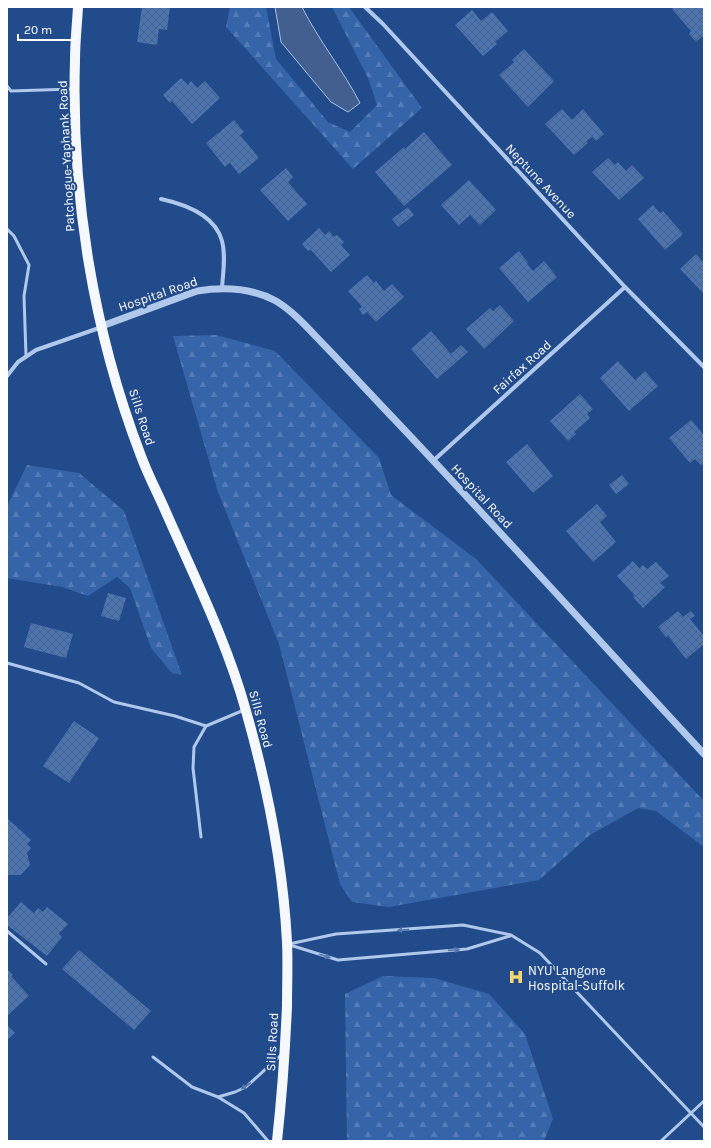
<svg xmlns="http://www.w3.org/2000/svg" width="711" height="1148" viewBox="0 0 711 1148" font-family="Karla,sans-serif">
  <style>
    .forest { fill: url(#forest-firs) }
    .water { fill: #425f8f; stroke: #a4c2ec }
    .building { fill: url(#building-cross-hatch) }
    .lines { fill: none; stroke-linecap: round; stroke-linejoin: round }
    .service { stroke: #b0c8eb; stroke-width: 3 }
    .minor { stroke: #b0c8eb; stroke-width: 4 }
    .tertiary { stroke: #b0c8eb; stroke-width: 7 }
    .primary { stroke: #f5f8fe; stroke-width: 10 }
    .oneway { fill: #5477ad }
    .labels { text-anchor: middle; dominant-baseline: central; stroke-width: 4; stroke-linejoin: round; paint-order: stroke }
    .street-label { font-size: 13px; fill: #fff; stroke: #224b8c }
    .poi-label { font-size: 13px; fill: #fff; stroke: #224b8c; text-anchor: start }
  </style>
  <defs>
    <pattern id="forest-firs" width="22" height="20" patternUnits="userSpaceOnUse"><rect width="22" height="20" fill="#3664a9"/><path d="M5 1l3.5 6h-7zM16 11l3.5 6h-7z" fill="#547bb6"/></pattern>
    <pattern id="building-cross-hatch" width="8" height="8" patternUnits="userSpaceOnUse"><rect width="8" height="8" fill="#4b74b3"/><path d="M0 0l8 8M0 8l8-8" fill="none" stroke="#4c6080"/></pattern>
  </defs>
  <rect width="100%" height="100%" fill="#224b8c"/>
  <g class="forest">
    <path d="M230,7h36l10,52 52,63 22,10 27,-27 -9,-27 -36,-71h17l73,101 -69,61 -127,-142z"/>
    <path d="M216,335l59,16 104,107 12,37 85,64 228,242v46l-48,-36 -18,-3 -48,27 -51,45 -150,27 -37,-5 -12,-18 -61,-240 -61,-152 -45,-156z"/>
    <path d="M27,465l52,8 45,38 58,164 -10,-2 -21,-25 -21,-60 -13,-11 -29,19 -26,-9 -55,-9v-72z"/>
    <path d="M383,976l51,2 55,16 36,40 28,85 -9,22h-197l-2,-147z"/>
  </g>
  <path class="water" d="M275,7h27c17,34 41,63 58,96l-12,9 -17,-10 -50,-60z"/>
  <g class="building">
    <path d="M142,7h28l-3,23 -8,-1 -2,16 -20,-3z"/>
    <path d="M674,7h30v28l-8,7 -7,-8 2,-3 -19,-22z"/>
    <path d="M472,10l9,11 11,-9 16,19 -13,11 2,2 -14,12 -28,-31z"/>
    <path d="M524,49l30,32 -26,26 -29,-32 15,-13 -2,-2z"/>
    <path d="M181,78l7,7 3,-4 6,7 8,-7 15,17 -28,26 -20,-23 -2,2 -7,-8z"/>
    <path d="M562,109l10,11 11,-11 21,25 -8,7 -4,-4 -6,5 2,1 -14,12 -29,-31z"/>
    <path d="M234,120l10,12 -4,3 19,23 -20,16 -9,-11 -5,4 -19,-24z"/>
    <path d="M424,132l28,33 -48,41 -29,-34 29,-25 1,2z"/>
    <path d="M608,158l7,7 3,-3 8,9 6,-6 12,13 -25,22 -27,-28z"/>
    <path d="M286,168l7,9 -5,5 19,22 -19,17 -28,-31z"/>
    <path d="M469,180l27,30 -16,15 -10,-10 -11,10 -18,-20z"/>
    <path d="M653,205l7,8 3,-2 20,23 -18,16 -27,-31z"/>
    <path d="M408,207l6,8 -16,12 -6,-8z"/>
    <path d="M319,228l6,7 4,-4 5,6 3,-2 7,7 -3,3 9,10 -19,17 -20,-22 -3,1 -6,-7z"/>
    <path d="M519,251l9,12 -1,1 6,7 11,-10 13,16 -29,25 -29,-34z"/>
    <path d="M696,254l8,9v31l-24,-25z"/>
    <path d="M367,275l7,8 2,-2 8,10 8,-7 12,13 -28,25 -9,-10 -4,3 -4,-6 3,-2 -14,-16z"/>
    <path d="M500,305l14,16 -30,28 -18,-20 24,-21 3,3z"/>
    <path d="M431,331l20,23 10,-9 7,7 -31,27 -26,-30z"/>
    <path d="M618,361l17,19 10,-9 13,15 -29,25 -29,-33z"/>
    <path d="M580,394l13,15 -6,5 3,4 -16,14 2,2 -8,7 -18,-20z"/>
    <path d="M691,420l13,15v27l-3,3 -6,-6 -5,4 -21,-25z"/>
    <path d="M527,444l26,32 -20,17 -27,-31z"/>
    <path d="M622,475l7,9 -13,10 -7,-9z"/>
    <path d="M597,504l10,12 -7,6 16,20 -23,20 -27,-31z"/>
    <path d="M633,561l6,7 4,-3 4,4 9,-7 13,14 -9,7 5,4 -22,21 -10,-11 2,-1 -18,-20z"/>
    <path d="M108,593l18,5 -7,23 -18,-5z"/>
    <path d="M678,611l5,6 8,-6 4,5 -5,3 14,17v8l-18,15 -18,-23 -2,1 -8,-10z"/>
    <path d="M31,623l42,11 -7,24 -42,-11z"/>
    <path d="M74,721l25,17 -30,45 -26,-17z"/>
    <path d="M7,818l24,22 -4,4 4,4 -4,5 3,12 -9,10h-14z"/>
    <path d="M21,902l13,11 4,-5 5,4 4,-5 21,17 -9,10 3,3 -15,19 -40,-31v-7z"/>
    <path d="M79,950l72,61 -17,19 -72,-61z"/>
    <path d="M7,969l6,6 -2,1 18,20 -22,20z"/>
    <path d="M7,1025l8,8 -8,7z"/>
  </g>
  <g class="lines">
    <g class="service">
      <path d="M7,86l4,5 62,-2"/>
      <path d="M7,229l7,7 15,29 -5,31 2,60"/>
      <path d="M7,663l72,20 35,19 61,14 31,10 38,-16"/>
      <path d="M201,837l-8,-69 1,-21 12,-21"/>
      <path d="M7,931l39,33"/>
      <path d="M289,944l47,-10 127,-9 48,10 29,18 164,174"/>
      <path d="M290,945l48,15 129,-11 43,-13"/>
      <path d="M153,1057l39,30 26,10 26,16 24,28"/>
      <path d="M218,1097l17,-5 11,-5 35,-32"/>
      <path d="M661,1141l43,-40"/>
    </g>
    <g class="minor">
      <path d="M365,7l18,17 242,263 79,80"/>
      <path d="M161,199c23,5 54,16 61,42 4,15 1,32 0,47"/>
      <path d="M7,376l11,-14 18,-12 66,-23"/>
      <path d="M433,461l192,-174"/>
    </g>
    <path class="tertiary" d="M102,326l95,-35c26,-4 55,-3 79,10 20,12 36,32 52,48 23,24 45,48 68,72 104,110 205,222 308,333"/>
    <path class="primary" d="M78,7c-1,18 -3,35 -3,53 -4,134 18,271 66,396 7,19 16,36 24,54 29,66 62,132 81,201 21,74 37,154 41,231 1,21 0,43 0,64 -2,46 -5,90 -10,135"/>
  </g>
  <defs><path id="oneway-solid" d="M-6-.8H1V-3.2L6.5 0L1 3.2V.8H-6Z"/></defs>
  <g class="oneway">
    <use href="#oneway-solid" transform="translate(403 930) rotate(176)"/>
    <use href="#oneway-solid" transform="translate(454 950) rotate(-4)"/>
    <use href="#oneway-solid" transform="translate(325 956) rotate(17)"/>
    <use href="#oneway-solid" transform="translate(246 1086) rotate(147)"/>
  </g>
  <defs>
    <g id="hospital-bare" transform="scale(1.2)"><path d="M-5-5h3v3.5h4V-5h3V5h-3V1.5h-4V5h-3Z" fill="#f7d772" stroke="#224b8c" stroke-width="2.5" paint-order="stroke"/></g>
  </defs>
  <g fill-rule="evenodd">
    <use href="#hospital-bare" x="516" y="977"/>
  </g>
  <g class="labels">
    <g class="street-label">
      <text transform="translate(66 156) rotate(-93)">Patchogue-Yaphank Road</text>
      <text transform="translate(541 181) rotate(47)">Neptune Avenue</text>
      <text transform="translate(158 294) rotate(-19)">Hospital Road</text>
      <text transform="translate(522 367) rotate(-42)">Fairfax Road</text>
      <text transform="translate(142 417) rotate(72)">Sills Road</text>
      <text transform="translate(482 496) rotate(47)">Hospital Road</text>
      <text transform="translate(261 719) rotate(75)">Sills Road</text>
      <text transform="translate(272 1042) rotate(-87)">Sills Road</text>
    </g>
    <g class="poi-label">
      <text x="528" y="970">NYU Langone<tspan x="528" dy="15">Hospital-Suffolk</tspan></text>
    </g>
  </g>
  <rect width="711" height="1148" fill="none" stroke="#ffffff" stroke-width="16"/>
  <path d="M18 34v6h58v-6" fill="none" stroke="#ffffff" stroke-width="2"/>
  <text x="24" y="34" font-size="12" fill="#ffffff" stroke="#224b8c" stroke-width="3" paint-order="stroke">20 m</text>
</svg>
